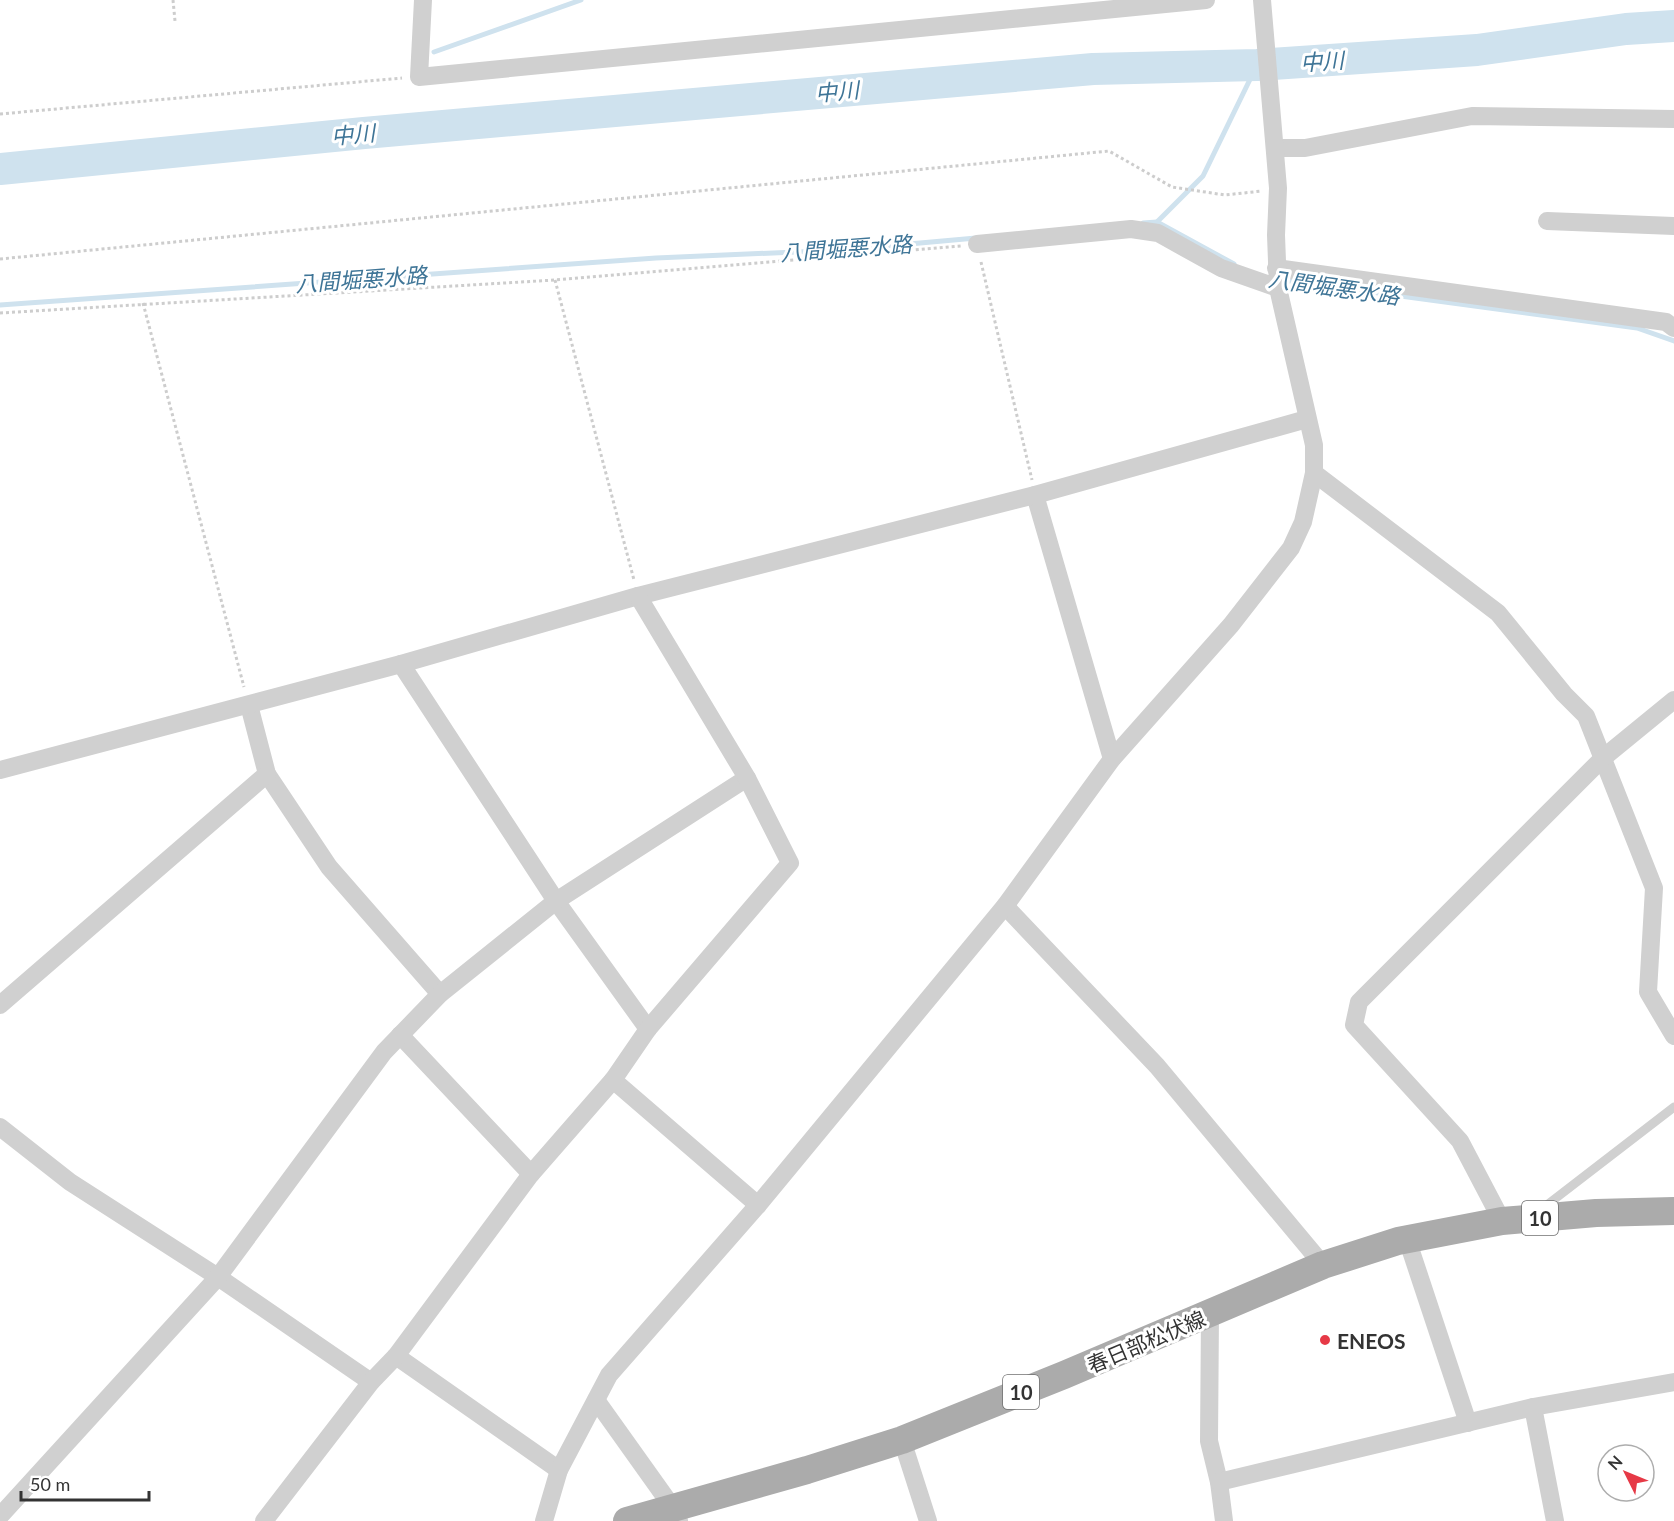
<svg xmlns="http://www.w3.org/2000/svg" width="1674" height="1521" viewBox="0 0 1674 1521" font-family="Lato,'Noto Sans JP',sans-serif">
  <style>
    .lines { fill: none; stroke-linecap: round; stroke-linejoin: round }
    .stream { stroke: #cfe2ee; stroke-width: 5 }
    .river { stroke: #cfe2ee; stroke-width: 32 }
    .path { stroke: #cdcdcd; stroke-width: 3; stroke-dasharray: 3 3; stroke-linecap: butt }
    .service { stroke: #d0d0d0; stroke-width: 9 }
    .minor { stroke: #d0d0d0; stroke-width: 18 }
    .primary { stroke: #ababab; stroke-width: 28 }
    .poi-dot { fill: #e63946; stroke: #fff; stroke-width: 2 }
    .labels { text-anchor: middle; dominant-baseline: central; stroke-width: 6; stroke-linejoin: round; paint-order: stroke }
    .shield { fill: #fff; stroke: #707070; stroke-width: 1.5 }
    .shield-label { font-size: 20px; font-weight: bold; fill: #333 }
    .poi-label { font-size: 21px; font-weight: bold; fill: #333; stroke: #fff; text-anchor: start }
    .street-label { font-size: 21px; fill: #333; stroke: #fff }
    .water-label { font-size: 22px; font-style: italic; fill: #3f7597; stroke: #fff }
  </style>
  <rect width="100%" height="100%" fill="#fff"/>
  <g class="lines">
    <g class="stream">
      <path d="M434,52l147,-52"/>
      <path d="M1157,222l46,-46 54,-111"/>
      <path d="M1143,223l14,-1 77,42"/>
      <path d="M1282,280l355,48 37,13"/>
      <path d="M0,305l656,-47 186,-8 134,-12"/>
    </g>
    <path class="river" d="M0,169l364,-36 729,-64 164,-4 220,-15 149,-21 48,-3"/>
    <g class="path">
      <path d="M173,0l2,21"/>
      <path d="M0,114l402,-36"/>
      <path d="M0,259l1109,-108 63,36 53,8 37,-4"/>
      <path d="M981,262l51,218"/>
      <path d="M555,280l79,300"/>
      <path d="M143,303l101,384"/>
      <path d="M0,313l555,-33 407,-34"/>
    </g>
    <path class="service" d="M1543,1208l131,-101"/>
    <g class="minor">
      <path d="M423,0l-4,77 787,-77"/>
      <path d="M1275,148h30l167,-32 202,3"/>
      <path d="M1547,221l127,5"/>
      <path d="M977,244l154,-15 27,4 63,35 57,20"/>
      <path d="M1276,268l390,54 8,6"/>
      <path d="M1314,473l184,140 66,81 22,22 68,172 -6,104 26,44"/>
      <path d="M1035,495l77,264"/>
      <path d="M401,664l155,237 92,128"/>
      <path d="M249,705l18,69 62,93 111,127"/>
      <path d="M0,770l401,-106 237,-68 397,-101 272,-76"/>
      <path d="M1005,906l152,160 166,199"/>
      <path d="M0,1005l267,-231"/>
      <path d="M400,1035l131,139"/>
      <path d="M613,1080l145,125"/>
      <path d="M0,1127l70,55 148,95 153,105"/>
      <path d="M1502,1221l-42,-80 -106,-116 5,-23 244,-244 71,-58"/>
      <path d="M1407,1239l61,184"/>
      <path d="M1210,1314l-1,127 10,41 5,39"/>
      <path d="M396,1356l163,114"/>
      <path d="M596,1400l77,108 6,13"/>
      <path d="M1533,1407l22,114"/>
      <path d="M902,1440l26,81"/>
      <path d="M1219,1482l314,-75 141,-25"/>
      <path d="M0,1516l218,-239 166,-225 56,-58 116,-93 191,-123"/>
      <path d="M264,1521l107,-139 25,-26 135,-182 82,-94 35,-51 142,-166 -43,-85 -109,-182"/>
      <path d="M544,1521l15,-51 50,-95 149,-170 247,-299 107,-147 119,-134 60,-77 12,-26 11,-49v-28l-36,-157 -2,-53 2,-47 -16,-188"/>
    </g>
    <path class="primary" d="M627,1521l180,-51 95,-30 162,-65 259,-110 75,-24 104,-20 94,-8 78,-2"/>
  </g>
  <circle class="poi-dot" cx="1325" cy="1340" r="6"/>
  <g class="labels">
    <g class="shield">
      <rect x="1522" y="1201" width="36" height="34" rx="4.5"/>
      <rect x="1003" y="1375" width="36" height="34" rx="4.5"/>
    </g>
    <g class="shield-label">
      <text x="1540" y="1218">10</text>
      <text x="1021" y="1392">10</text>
    </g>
    <g class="poi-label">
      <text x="1337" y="1340">ENEOS</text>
    </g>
    <g class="street-label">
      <text transform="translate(1146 1341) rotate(-23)">春日部松伏線</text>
    </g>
    <g class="water-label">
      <text transform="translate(1322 61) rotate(-4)">中川</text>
      <text transform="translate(837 91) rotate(-5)">中川</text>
      <text transform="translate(353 134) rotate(-5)">中川</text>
      <text transform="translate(846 248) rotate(-4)">八間堀悪水路</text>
      <text transform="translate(361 279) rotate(-4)">八間堀悪水路</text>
      <text transform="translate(1334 287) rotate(8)">八間堀悪水路</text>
    </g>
  </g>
  <g transform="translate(1626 1473) rotate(313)"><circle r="28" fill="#ffffff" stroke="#adadad" stroke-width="1.5"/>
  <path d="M0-4.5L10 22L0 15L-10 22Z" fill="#e63946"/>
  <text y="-9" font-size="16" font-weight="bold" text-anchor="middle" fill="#333333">N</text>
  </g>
  <path d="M21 1491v9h128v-9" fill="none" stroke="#333333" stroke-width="3"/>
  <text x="30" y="1491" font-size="18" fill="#333333" stroke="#ffffff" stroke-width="4.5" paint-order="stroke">50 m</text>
</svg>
